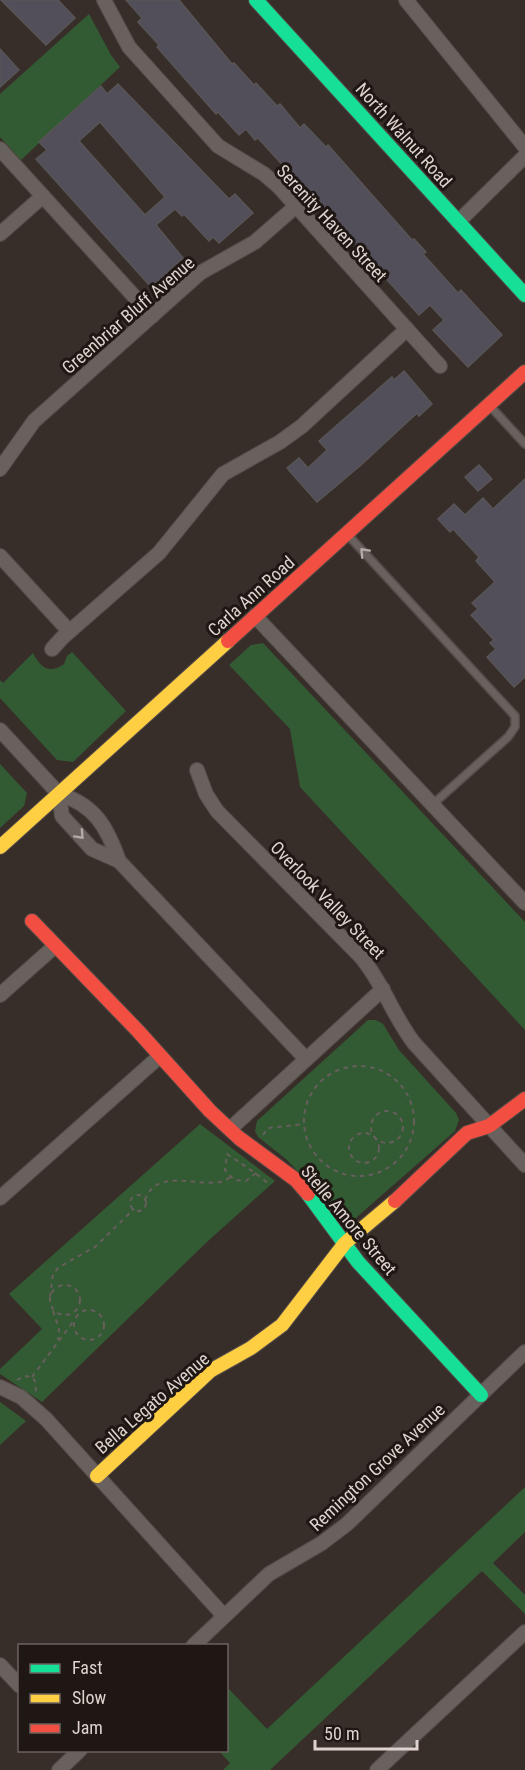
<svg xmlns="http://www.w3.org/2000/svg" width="525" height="1770" viewBox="0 0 525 1770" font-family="'Roboto Condensed',sans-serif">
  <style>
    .green { fill: #325a33 }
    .building { fill: #524e5a; stroke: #585557; stroke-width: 1.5; fill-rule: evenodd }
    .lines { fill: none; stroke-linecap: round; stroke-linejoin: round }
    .lane-casing { stroke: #554c47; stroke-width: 10 }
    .street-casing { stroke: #554c47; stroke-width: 16 }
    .fast-casing { stroke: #554c47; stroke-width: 16 }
    .slow-casing { stroke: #554c47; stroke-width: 16 }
    .jam-casing { stroke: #554c47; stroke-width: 16 }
    .path { stroke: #675f5c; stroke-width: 2; stroke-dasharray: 4.5 4.5; stroke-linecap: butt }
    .lane { stroke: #68615d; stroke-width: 7 }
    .street { stroke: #68615d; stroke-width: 14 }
    .fast { stroke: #16e098; stroke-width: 14 }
    .slow { stroke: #ffcf43; stroke-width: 14 }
    .jam { stroke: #f24e42; stroke-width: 14 }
    .oneway { stroke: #b5aba6 }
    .labels { text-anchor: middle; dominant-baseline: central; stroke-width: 6; stroke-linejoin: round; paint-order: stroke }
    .street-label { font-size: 18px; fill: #dfd3cd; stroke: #1f1713 }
  </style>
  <rect width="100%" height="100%" fill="#382e29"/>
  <g class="green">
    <path d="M89,14l22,41 9,12 -99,93 -21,-23v-43z"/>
    <path d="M263,643l262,279v108l-225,-243 -10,-58 -61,-64 22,-20z"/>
    <path d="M72,652l54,59 -53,51 -16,-2 -57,-62v-18l3,3 30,-30c7,14 16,22 31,11l3,-8z"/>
    <path d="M0,764l27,29 -3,13 -24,22z"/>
    <path d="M368,1020h8l7,4 16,26 57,63 3,7 -4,11 -106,93 -9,-2 -16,-24 -38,-39 -28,-22 -3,-6 2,-10z"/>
    <path d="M200,1124l75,57 -67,60 -166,161 -42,-28v-5l42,-40 -33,-35z"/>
    <path d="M0,1402l26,19 -26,24z"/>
    <path d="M525,1487v45l-32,31 32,32v19l-43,-43 -212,199h-47l7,-7 -11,-12 7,-1 1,-63 40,42z"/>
  </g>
  <g class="building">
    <path d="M1,0h57l17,18 -29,27z"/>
    <path d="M126,0h53l53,64 2,-1 20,22 2,-2 21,23 3,-2 20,24 4,-4 22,23 2,-2 84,95 2,-1 12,13 -3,2 35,39 3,-3 41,45 -34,32 -35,-37 11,-10 -14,-15 -11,10 -161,-177 -3,2 -9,-11 -7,6 -21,-23 -2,2 -59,-67 2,-2 -21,-23 4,-4z"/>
    <path d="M0,49l19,21 -19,17z"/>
    <path d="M118,84l111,115 6,-5 18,19 -34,30 -6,-6 -4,4 -25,-27 -2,2 -7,-7 -19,16 27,33 -32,29 -115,-128 11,-9 -8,-8 62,-56 6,8zM100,122l65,75 -20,18 -66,-74z"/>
    <path d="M404,371l28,33 -13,12 -2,-3 -56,52 -44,37 -30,-34 12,-10 9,10 19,-18 -8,-9 73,-64 2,3z"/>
    <path d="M479,465l13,14 -14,12 -13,-14z"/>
    <path d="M525,479v198l-11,10 -27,-30 9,-8 -6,-6 4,-3 -23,-25 7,-6 -6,-6 23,-21 -19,-21 3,-4 -26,-28 -3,3 -12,-13 16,-15 11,11 18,-17 10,11z"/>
  </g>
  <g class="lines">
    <g class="lane-casing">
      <g id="lane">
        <path d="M490,406l35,38"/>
        <path d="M347,534l168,182v11l-7,10 -76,68"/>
      </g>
    </g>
    <g class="street-casing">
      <g id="street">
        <path d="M104,0l25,47 89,99 46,28 15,13 161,179"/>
        <path d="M406,0l119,147"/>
        <path d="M0,149l152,167"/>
        <path d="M458,222l67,-66"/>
        <path d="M0,234l43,-38"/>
        <path d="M0,469l34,-48 166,-148 55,-31 40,-35"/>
        <path d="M0,556l69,75"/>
        <path d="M255,616l270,287"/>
        <path d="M52,649l10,-11 97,-85 64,-79 57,-32 22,-16 105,-97"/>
        <path d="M0,730l59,64"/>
        <path d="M197,770l9,24 11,17 144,146c22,26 32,59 53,86l111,122"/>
        <path d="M59,794l3,22 30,33 27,12 187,198"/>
        <path d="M59,794c36,11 48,33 60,67"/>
        <path d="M0,995l55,-49"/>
        <path d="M230,1129l153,-140"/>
        <path d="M0,1198l160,-142"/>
        <path d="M0,1387l21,10 25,22 178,197"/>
        <path d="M193,1646l76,-72 53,-31 25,-19 178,-172"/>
        <path d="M0,1665l20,21"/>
        <path d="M59,1770l21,-20"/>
        <path d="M377,1770l148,-138"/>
      </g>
    </g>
    <g class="fast-casing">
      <g id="fast">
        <path d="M256,0l269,295"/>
        <path d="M308,1194l50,68 123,133"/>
      </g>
    </g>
    <g class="slow-casing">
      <g id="slow">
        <path d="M0,847l228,-206"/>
        <path d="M97,1476l113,-105 41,-23 31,-23 63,-82 50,-42"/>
      </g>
    </g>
    <g class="jam-casing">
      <g id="jam">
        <path d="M228,641l297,-269"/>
        <path d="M32,921l106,110 72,80 29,27 57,42 12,14"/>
        <path d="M395,1201l72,-68 22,-7 36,-27"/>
      </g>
    </g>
    <g class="path">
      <circle cx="359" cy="1121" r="55"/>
      <circle cx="387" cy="1127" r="16"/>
      <circle cx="364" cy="1148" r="15"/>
      <path d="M263,1135l5,-7 36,-4"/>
      <path d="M256,1173l-10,8 -12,-1 -9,-10 2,-16c15,10 29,19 43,31"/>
      <circle cx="138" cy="1203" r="8"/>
      <path d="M145,1200c13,-38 67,-5 85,-23"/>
      <circle cx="65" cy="1300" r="15"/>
      <path d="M50,1297l3,-23 6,-7 36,-20 39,-38"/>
      <circle cx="89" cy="1325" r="15"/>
      <path d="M53,1311l6,18 -1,11"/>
      <path d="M32,1377l41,-55"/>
      <path d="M17,1380l7,-4 8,1 3,4 1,11"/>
    </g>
    <use href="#lane" class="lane"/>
    <use href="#street" class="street"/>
    <use href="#fast" class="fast"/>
    <use href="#slow" class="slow"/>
    <use href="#jam" class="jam"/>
  </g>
  <defs><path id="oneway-chevron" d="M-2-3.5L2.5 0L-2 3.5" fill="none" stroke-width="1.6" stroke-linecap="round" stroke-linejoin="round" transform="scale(1.5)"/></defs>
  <g class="oneway">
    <use href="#oneway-chevron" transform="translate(364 552) rotate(-133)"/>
    <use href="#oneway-chevron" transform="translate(80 835) rotate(47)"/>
  </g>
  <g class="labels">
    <g class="street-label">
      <text transform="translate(404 135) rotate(48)">North Walnut Road</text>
      <text transform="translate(332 223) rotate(47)">Serenity Haven Street</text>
      <text transform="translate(128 315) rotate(-41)">Greenbriar Bluff Avenue</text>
      <text transform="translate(251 596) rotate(-42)">Carla Ann Road</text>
      <text transform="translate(328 900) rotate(46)">Overlook Valley Street</text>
      <text transform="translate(349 1220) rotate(50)">Stelle Amore Street</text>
      <text transform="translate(152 1403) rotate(-41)">Bella Legato Avenue</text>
      <text transform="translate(377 1467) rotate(-43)">Remington Grove Avenue</text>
    </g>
  </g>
  <rect x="18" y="1644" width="210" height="108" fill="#1f1713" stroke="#6c625d" stroke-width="1.5"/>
  <rect x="30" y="1664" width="30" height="9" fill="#16e098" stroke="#6c625d" stroke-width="1.5"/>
  <text x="72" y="1674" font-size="18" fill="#dfd3cd">Fast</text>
  <rect x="30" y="1694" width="30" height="9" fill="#ffcf43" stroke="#6c625d" stroke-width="1.5"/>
  <text x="72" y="1704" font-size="18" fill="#dfd3cd">Slow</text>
  <rect x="30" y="1724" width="30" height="9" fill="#f24e42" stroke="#6c625d" stroke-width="1.5"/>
  <text x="72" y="1734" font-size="18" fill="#dfd3cd">Jam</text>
  <path d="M315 1740v9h102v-9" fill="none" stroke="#dfd3cd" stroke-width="3"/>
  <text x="324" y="1740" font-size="18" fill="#dfd3cd" stroke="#1f1713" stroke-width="4.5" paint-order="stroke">50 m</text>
</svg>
